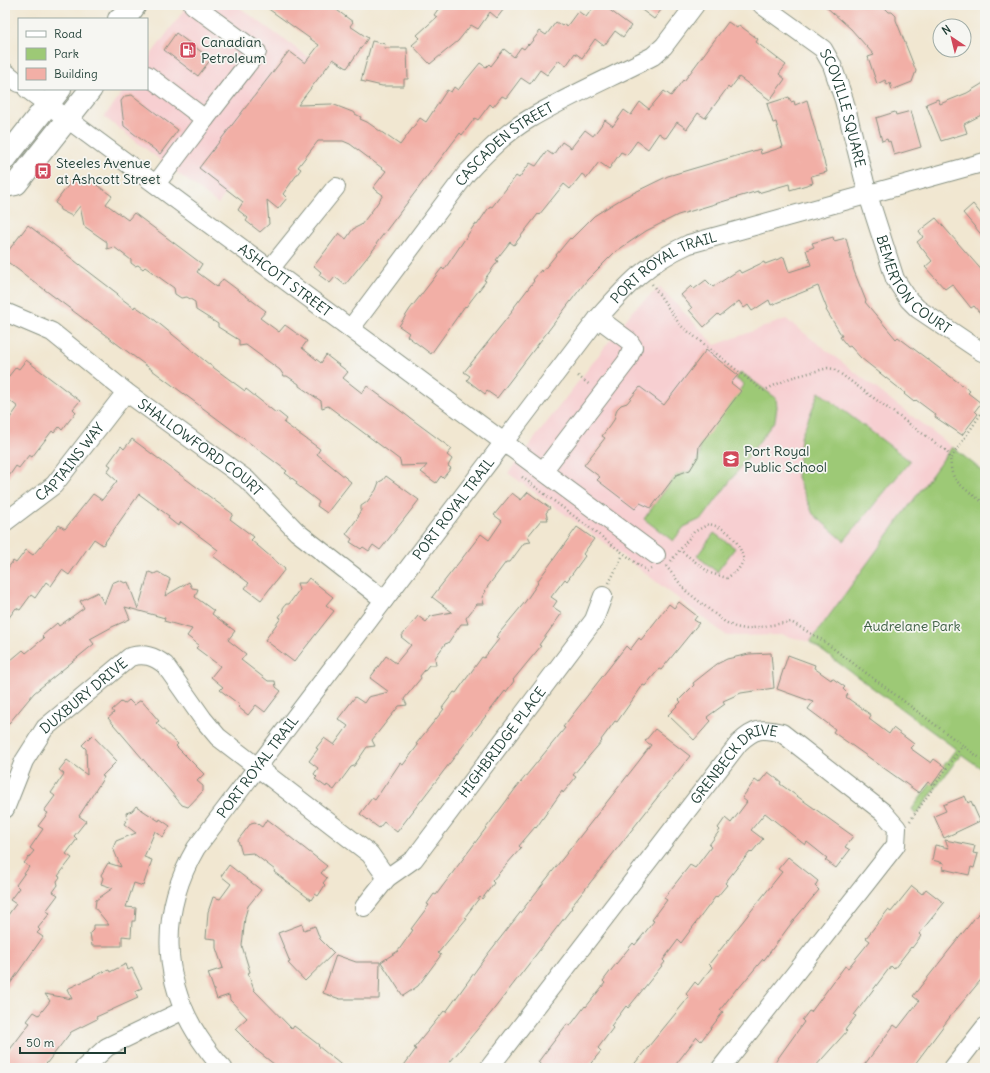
<svg xmlns="http://www.w3.org/2000/svg" width="990" height="1073" viewBox="0 0 990 1073" font-family="Delius,sans-serif">
  <style>
    .built { fill: #f7cfd1 }
    .green { fill: #9dc976; stroke: #5e8355 }
    .building { fill: #f2afa6 }
    .lines { fill: none; stroke-linecap: round; stroke-linejoin: round }
    .minor-casing { stroke: #889282; stroke-width: 20 }
    .major-casing { stroke: #889282; stroke-width: 24 }
    .path { stroke: #889282; stroke-width: 2.5; stroke-dasharray: 1 3; stroke-linecap: butt }
    .minor { stroke: #fff; stroke-width: 18 }
    .major { stroke: #fff; stroke-width: 22 }
    .labels { text-anchor: middle; dominant-baseline: central; stroke-width: 3.5; stroke-linejoin: round; paint-order: stroke }
    .poi-label { font-size: 14px; fill: #1f3d34; stroke: #f6f6f2; text-anchor: start }
    .street-label { font-size: 14px; fill: #1f3d34; stroke: #f6f6f2 }
    .park-label { font-size: 14px; fill: #3e6044; stroke: #f6f6f2 }
  </style>
  <rect width="100%" height="100%" fill="#f6f6f2"/>
  <filter id="ink" filterUnits="userSpaceOnUse"><feTurbulence type="fractalNoise" baseFrequency=".025" numOctaves="2"/><feDisplacementMap in="SourceGraphic" scale="8" xChannelSelector="R" yChannelSelector="G"/><feConvolveMatrix kernelMatrix="1 2 1 2 8 2 1 2 1" color-interpolation-filters="sRGB"/></filter>
  <filter id="wash" filterUnits="userSpaceOnUse"><feTurbulence type="fractalNoise" baseFrequency=".012" numOctaves="4" result="noise"/><feDisplacementMap in="SourceGraphic" scale="16" xChannelSelector="R" yChannelSelector="G"/><feGaussianBlur stdDeviation="0.9" result="paint"/><feColorMatrix in="noise" values="0 0 0 0 0 0 0 0 0 0 0 0 0 0 0 0 0 1.4 0 .05"/><feComposite in="paint" operator="in"/></filter>
  <g filter="url(#wash)">
    <rect width="100%" height="100%" fill="#f1e7d1"/>
    <g class="built">
      <path d="M188,5h48l86,62 -104,137 -114,-87 21,-28h22v-29z"/>
      <path d="M660,287l55,58 71,-26 166,128 -142,195 -27,-7 -56,1 -107,-82 -112,-81 126,-164z"/>
    </g>
    <g class="green">
      <path d="M741,372l35,26 1,9 -2,13 -72,98 -19,9 -11,14 -29,-22 32,-44 13,-4 11,-15 -1,-11 45,-61 -8,-5z"/>
      <path d="M819,392l91,69 -66,80 -31,-27 -16,-37 4,-40z"/>
      <path d="M952,447l33,26v298l-24,-17 -45,61 -4,-6 44,-60 -146,-107z"/>
      <path d="M714,533l21,15 -18,24 -20,-16z"/>
    </g>
    <g id="blocks">
      <g class="building">
        <path d="M263,5h67l23,17 -3,4 18,12 -21,30 -14,-9 -35,46 34,-1 23,9v1l6,3 -1,2 7,3 33,23 20,-27 6,4 21,-32 4,2 3,-5 4,3 22,-27 6,4 3,-3 2,2 13,-17 10,8 7,-10 3,2 4,-5 1,1 11,-14 6,4 10,-13 6,4 2,-2 3,2 11,-15 8,6 9,-12h8l28,21 -8,11 -8,-6 -11,15 -9,-7 -13,19 -7,-5 -9,13 -7,-6 -12,15 -7,-5 -10,14 -9,-6 -15,20 -4,-2 -9,11 -3,-3 -12,16 -3,-2 -13,17 -2,-2 -84,111 1,1 -32,40 -10,-8 -5,6 -11,-8 2,-3 -7,-6 25,-33 7,6 7,-10 8,-4 13,-17 9,-13 -10,-7 13,-17 -36,-27 -7,-3h-25l-20,26 3,2 -18,25 4,4 -9,11 -11,-9 2,24 -9,8 -14,-11 2,-3 -10,-8 5,-8 -44,-34 90,-117 16,12 14,-18z"/>
        <path d="M441,5h66l-10,13 -7,-6 -12,17 -7,-4 -13,16 -28,23 -18,-19 8,-7 -3,-3 20,-18 -3,-2z"/>
        <path d="M635,5h30l-11,14z"/>
        <path d="M824,5h58l7,7h3l4,4v4l20,51 -4,11 -20,8 -2,-7 -3,2 -2,-5 -8,4 -9,-27 6,-2 -23,-26z"/>
        <path d="M728,22l9,6 2,-3 19,14 -2,3 30,23 -7,9 6,5 -15,21 -31,-23 -9,12 -2,-2 -23,31 -7,-5 -11,16 -10,-7 -11,16 -7,-5 -11,16 -11,-8 -10,14 -6,-3 -12,17 -10,-7 -12,16 -5,-4 -12,15 -6,-5 -25,31 -1,-1 -24,31 -4,-3 -14,18 2,1 -14,19 2,1 -20,26 -1,-1 -34,48 -24,-18 2,-3 -10,-7 11,-17 32,-41 2,2 31,-46 2,1 13,-19 2,1 24,-31 3,2 11,-15 6,3 11,-15 6,4 9,-13 9,6 14,-18 8,6 12,-16 8,6 11,-16 7,5 9,-13 9,7 15,-18 7,5 12,-16 1,1z"/>
        <path d="M176,33l35,26 -13,17 -34,-26z"/>
        <path d="M372,41l13,3 -1,4h23l1,31h-4v7h-22l-21,-5z"/>
        <path d="M985,82v31l-21,11 3,9 -26,8 -15,-37 12,-5 2,5 27,-11z"/>
        <path d="M132,95l46,35 -18,24 -36,-28 -3,-25 4,-5z"/>
        <path d="M789,97l2,5 3,-1 1,4 12,-5 20,72 -16,4 2,7 -23,7 -1,-6 -31,9v-2l-80,24 -32,16 -31,21 -28,28 -90,118 -10,-7 -2,3 -18,-14 3,-4 -6,-4 48,-60 -1,-1 23,-30 -1,-1 8,-10 1,2 28,-34 1,1 23,-23 11,-7 18,-11 45,-22 92,-27 1,5 22,-7 -7,-25 -3,1 -6,-19z"/>
        <path d="M911,111l10,36 -27,8 -4,-14 -2,1 -1,-3 -5,2 -6,-23 19,-6 1,3z"/>
        <path d="M87,178l25,18 -6,8 22,16 6,-7 68,51 -5,8 20,15 6,-8 43,32 -6,7 19,14 6,-7 22,16 -5,7 19,15 5,-8 22,17 -5,6 19,15 5,-7 85,63 -5,6 5,4 -4,7 3,2 -8,10 -2,-2 -5,7 -15,-11 6,-7 -26,1 -1,-6 -72,-54 -6,2 -1,-7 -22,-15v-2l-12,-8h-3l-4,-6 -34,-25 -7,1v-6l-21,-13v-3l-22,-14 -1,-8 -8,-5 -6,1 -6,-4 -1,-6 -29,-21 -2,2 -5,-4 -3,1 -4,-3v-3l-17,-13 -7,2v-7l-23,-16 -4,-20 -8,10 -12,-6 -1,-4 -4,-3 18,-24 8,6z"/>
        <path d="M973,204l12,15v20l-22,-26z"/>
        <path d="M936,218l49,56v45l-11,-13 -3,2 -19,-24 -7,5 -20,-22 7,-6 -15,-19 6,-5 -4,-6z"/>
        <path d="M28,225l90,69 -1,1 17,13 1,-2 16,11 59,48 35,26 1,-2 30,24 1,-2 10,8 -3,4 36,26 -3,5 34,28 -24,31 -10,-7 2,-4 -23,-18 1,-2 -12,-9 2,-2 -282,-211v-5z"/>
        <path d="M833,237l1,4 12,-3 8,33 12,30 -1,1 31,37 2,-2 41,31 31,23 -2,2 13,10 -6,8 3,3 -16,21 -27,-18 1,-2 -20,-15 -2,2 -10,-8 1,-1 -44,-35 -11,-12 -2,1 -8,-10 2,-1 -16,-26 1,-1 -9,-23 -47,19 -2,-5 -17,11 -4,-6 -4,3 -5,-7 -19,15 -2,-2 -14,13 -15,-17 3,-2 -11,-13 10,-9 3,3 12,-9 7,7 26,-17 2,3 23,-11 1,2 19,-7 5,15 22,-7 -5,-15 8,-3 -2,-4z"/>
        <path d="M706,350l32,25 -7,8 10,8 -42,55 -1,11 -8,13 -14,5 -25,33 -11,-5 -5,6 -38,-29 3,-3 -16,-12 21,-27 -3,-2 12,-16 3,-11 4,-4 6,-2 13,-16 24,18z"/>
        <path d="M26,360l54,41 -7,8 3,3 -14,18 -3,-3 -5,6 -2,-2 -20,26 -3,-2 -10,13 -3,-2 -11,16v-57l13,-18 -13,-10v-16l11,-14 3,2z"/>
        <path d="M132,439l101,75 -3,5 24,18 -3,3 34,29 -24,31 -16,-12 4,-5 -36,-27 5,-6 -37,-28 -3,4 -10,-8 1,-2 -30,-22 -36,51 -9,-6 -25,36 -7,-5 -11,16 -5,-4 -11,16 -4,-3 -11,15 -4,-2 -11,15v-51l8,-11 3,2 10,-13 7,5 26,-30 6,4 28,-35 9,6 15,-19 -10,-9 4,-6 -3,-2 13,-18 3,3z"/>
        <path d="M386,476l33,24 -39,50 -7,-5 -4,6 -6,-4 -2,2 -11,-7 2,-3 -6,-5 13,-18 -1,-1 3,-5v-4l6,-4 9,-12 3,-8 4,-2z"/>
        <path d="M528,492l22,16 -4,5 2,7h-7l-13,16 3,6 -7,1 -14,19h-4l-21,28 1,1 -4,6 2,7h-7l-11,14 2,6h-7l-13,19 -3,1 -10,14 1,7h-7l-9,11 1,2 -17,21 3,6 -8,1 -27,34 3,6 -8,1 -13,19 -3,1 -17,23 -7,-5 -1,2 -11,-8 2,-2 -3,-3 4,-6 -9,-7 9,-12 -2,-1 8,-10 10,7 14,-19 -10,-7 17,-22 9,6 4,-6 21,-5 -19,-14 16,-22 10,7 15,-18 -10,-8 17,-21 8,6 5,-6 21,-4 -20,-15 49,-63 8,6 13,-19 -8,-6 18,-22 9,7z"/>
        <path d="M577,527l17,12 -11,15 2,2 -18,25 -2,-2 -14,18 6,4 -4,6 9,6 -23,32 2,1 -28,34 1,1 -8,11 -1,-1 -108,141 -13,-10 -5,6 -19,-14 12,-16 3,2 25,-37 3,2 15,-20 -2,-1 28,-35 -2,-1 12,-16 2,1 26,-36 2,1 15,-19 -3,-2 29,-35 13,-19 -1,-1z"/>
        <path d="M149,572l5,2 4,-2 12,7 -5,17 24,-14 3,6 6,1 -3,8 19,14 -2,3 23,17 -7,9 18,14 -5,6 27,21h7l1,6 5,4 -16,21 -9,-7 -8,10 -10,-8 2,-2 -20,-15 3,-3 -12,-10 9,-11 -24,-18 3,-3 -12,-9 5,-7 -28,-8 1,-3 -40,-11 5,12 -18,8 -22,12 4,5 -60,49 -29,35v-63l18,-15 3,3 18,-15 -2,-2 15,-13 2,3 25,-18 -4,-7 18,-9 6,12 8,-21 7,-3 6,3 3,-1 10,27z"/>
        <path d="M309,578l24,19 -7,8 8,6 -40,51 -29,-22 16,-22 -2,-1 4,-6v-3l3,-4h3l10,-14 -2,-7h8z"/>
        <path d="M679,602l18,14 -3,4 5,3 -38,47 -2,-1 -14,17 -2,-1 -26,37 -2,-1 -14,19 1,1 -29,34 3,2 -13,16 -1,-2 -26,37 -1,-1 -16,19 2,2 -29,33 2,2 -12,16 -2,-2 -15,20 2,1 -29,35 3,2 -23,31 -15,10 -22,-34 17,-11 15,-21 -2,-1 18,-24 -2,-1 7,-10 2,1 80,-107 49,-60 -2,-1 63,-81 4,4 9,-12 2,2 28,-36 5,4z"/>
        <path d="M771,653l3,35 -33,5 -18,8 2,3 -18,13 4,4 -17,19 -26,-25 13,-13 -2,-2 15,-15 -1,-2 24,-19 10,-5 22,-5z"/>
        <path d="M788,655l27,10 -1,3 17,12 1,-2 13,9 -2,2 5,5 -2,3 25,18 -2,4 20,15 4,-6 21,16 -4,4 21,15 3,-4 11,8 -13,18 -4,-3 -9,11 -86,-61 2,-3 -27,-20 5,-7 -36,-13z"/>
        <path d="M129,700l5,5 7,-5 18,21 -3,2 22,21 -2,2 28,28 -7,7 6,5v5l-15,16 -6,-2 -74,-87 6,-5 -2,-3 9,-8 3,2z"/>
        <path d="M655,729l35,27 -119,151 1,1 -81,105 -46,55h-43l14,-19 -2,-1 30,-37 2,1 41,-57 152,-194 12,-16 -6,-4z"/>
        <path d="M92,735l25,26 -15,15 2,1 -25,39 7,5 -12,15 3,3 -11,15 6,4 -14,18 2,1 -3,4 1,4 -5,7 5,3 -12,16 4,2 -12,15 2,2 -3,3 6,4 -38,54v-72l11,-15 -6,-4 9,-12 -3,-3 13,-18 -5,-4 10,-12 -4,-3 13,-19 -5,-3 10,-13 -4,-2 11,-15 -4,-3 13,-19 -5,-4 8,-10 20,15 -1,-26 -4,-4z"/>
        <path d="M768,772l13,10 -1,2 73,52 -8,11 5,3 -14,18 -11,-8 2,-2 -20,-16 -2,3 -40,-32 -14,17 12,9 -11,13 -1,-1 -12,14 -14,18 2,2 -10,12 -1,-1 -35,47 -3,-3 -15,20 2,2 -37,46 -2,-2 -15,20 2,2 -15,20 3,3 -14,17h-42l-7,-6 29,-38 3,2 15,-20 1,1 19,-24 -2,-2 9,-12 21,-26 2,2 19,-24 -2,-1 15,-20 -3,-2 26,-33 5,3 16,-21 -2,-2 11,-15 -2,-2 7,-10 6,5 16,-21 -5,-4 13,-18 4,3z"/>
        <path d="M965,796l3,7 3,-2 9,20 -36,17 -10,-22 12,-5 -3,-6z"/>
        <path d="M136,806l23,15 1,-2 10,7 -7,11 -8,-6 -11,26 8,3 -9,26 -9,-3 -8,24 10,1 -1,13h-3l-1,16 -9,-1v10h-30l-2,-13 3,-3v-5h16l-14,-17 1,-8 17,-12 -12,-4 2,-6 -2,-3 7,-12 13,4 -8,-19 3,-7 20,-8 -12,-9 3,-5 -1,-6 6,-2z"/>
        <path d="M267,819l60,47 -6,7 6,5 -4,5 2,2 -7,11 -3,-2 -4,6 -37,-28 1,-2 -22,-17 -11,1 -4,-14 13,-17 4,-1 7,5z"/>
        <path d="M945,840l30,6 -2,7 5,1 -4,14 -3,-1 -2,8 -26,-6 1,-6 -12,-3 3,-15 14,3z"/>
        <path d="M788,857l30,24 -3,5 4,4 -26,31 -29,39 -1,-1 -25,30 -1,-1 -17,22 3,2 -22,29 -4,-4 -24,31h-42l58,-71 -3,-3 9,-12 3,3 14,-18 -3,-3 73,-92 -4,-3z"/>
        <path d="M229,865l32,25 -13,16 -3,11 -3,29 8,26 -2,1 6,17 38,39 2,-3 25,19 -1,1 27,22h-66l-23,-18 -21,-21 12,-11 -17,-18 -1,-5 -12,4 -9,-26 15,-5 -7,-20v-9l-10,-1 2,-26 5,-15 7,2 11,-15 -10,-8z"/>
        <path d="M912,886l10,8 4,-5 18,14 -25,31 2,2 -9,12 -1,-1 -17,22 -3,-3 -37,49 2,1 -11,14 2,1 -33,37h-43l33,-46 -2,-2 7,-9 2,1 34,-46 3,2 22,-27 -4,-3 22,-28 3,2z"/>
        <path d="M985,905v70l-35,42 -38,51h-50l32,-43 4,3 21,-27 -6,-5z"/>
        <path d="M302,924l2,6 11,-4 5,13 14,14 -29,28 -17,-18 2,-1 -12,-29z"/>
        <path d="M336,955l20,7h24l-1,37h-39l-17,-6z"/>
        <path d="M126,964l2,6 4,-2 10,20 -7,3 3,7 -42,19 1,2 -26,13 -28,36h-38v-12l25,-33 -3,-2 7,-9 5,3 11,-14 -5,-7 27,5 -5,-10 36,-17 6,-2 1,2z"/>
      </g>
    </g>
  </g>
  <g filter="url(#ink)">
    <use href="#blocks" fill-opacity="0" stroke="#889282" stroke-width="1"/>
    <g class="lines">
      <g class="minor-casing">
        <g id="minor">
          <path id="s1" d="M762,5l61,44 9,16 12,35 24,95 27,84 14,21 9,9 64,43h3"/>
          <path d="M5,72l14,11"/>
          <path d="M147,75l58,44 52,-67 -64,-47"/>
          <path id="s2" d="M27,89l629,466"/>
          <path d="M156,184l49,-65"/>
          <path d="M270,269l66,-82"/>
          <path id="s3" d="M5,312l47,20 74,60 120,87 51,53 87,68"/>
          <path id="s4" d="M351,328l116,-155c18,-19 38,-40 62,-54 39,-23 83,-42 124,-63l11,-10 31,-41"/>
          <path d="M543,471l84,-110 6,-14 -4,-6 -31,-23"/>
          <path id="s5" d="M5,522l49,-37 72,-93"/>
          <path id="s6" d="M5,809l19,-48 21,-33 85,-71c14,-4 24,-1 35,8l38,54 15,18 152,117 17,24 27,-19 180,-239 9,-24"/>
          <path d="M364,907l23,-29"/>
          <path d="M84,1068l23,-21 77,-37"/>
          <path id="s7" d="M223,1068c-9,-8 -16,-19 -23,-29 -40,-60 -40,-129 -4,-191l402,-530c30,-34 49,-55 91,-74l296,-82"/>
          <path id="s8" d="M489,1068l250,-325c16,-15 23,-15 43,-10l101,79 14,16 -1,17 -175,223"/>
          <path d="M953,1068l32,-41"/>
        </g>
      </g>
      <g class="major-casing">
        <g id="major">
          <path d="M119,19l9,-4 7,-10"/>
          <path d="M5,159l55,-70"/>
          <path d="M5,186l11,-2 75,-95"/>
        </g>
      </g>
      <g class="path">
        <path d="M652,284l28,41 83,66 27,-13 38,-10 6,1 111,81c9,8 3,17 9,27 6,10 21,19 31,27"/>
        <path d="M578,376l12,9"/>
        <path d="M951,458l34,-50"/>
        <path d="M522,477l125,94 4,-2"/>
        <path d="M671,561l23,-29 15,-8c21,5 29,16 35,36l-6,10 -11,8 -17,-5 -30,-23"/>
        <path d="M666,566l20,25 39,31 10,5 11,2 45,-7 31,18 163,122"/>
        <path d="M609,583l14,-28"/>
        <path d="M910,821l52,-75"/>
      </g>
      <use href="#minor" class="minor"/>
      <use href="#major" class="major"/>
    </g>
  </g>
  <defs>
    <g id="fuel-square" transform="scale(0.9)"><rect x="-9" y="-9" width="18" height="18" rx="4" fill="#d1495b" stroke="#f6f6f2"/><path d="M-5.5-6h7V0h2V4h1.3V-2.5L3-4.5l.8-.8L6-3V5H2.5V1h-1V6h-7ZM-4.2-4.7v3.2H.2V-4.7Z" fill="#fff"/></g>
    <g id="bus-square" transform="scale(0.9)"><rect x="-9" y="-9" width="18" height="18" rx="4" fill="#d1495b" stroke="#f6f6f2"/><path d="M-5-6H5V4H4V6H2V4H-2V6H-4V4H-5ZM-3.5-4V0h7V-4ZM-3.5 1.2v1.5H-2V1.2ZM2 1.2v1.5H3.5V1.2Z" fill="#fff"/></g>
    <g id="school-square" transform="scale(0.9)"><rect x="-9" y="-9" width="18" height="18" rx="4" fill="#d1495b" stroke="#f6f6f2"/><path d="M0-5L7-2L0 1L-7-2ZM-4 1L0 2.5L4 1V4Q0 6-4 4Z" fill="#fff"/></g>
  </defs>
  <g fill-rule="evenodd">
    <use href="#fuel-square" x="188" y="50"/>
    <use href="#bus-square" x="43" y="171"/>
    <use href="#school-square" x="731" y="459"/>
  </g>
  <g class="labels">
    <g class="poi-label">
      <text x="201" y="42">Canadian<tspan x="201" dy="16">Petroleum</tspan></text>
      <text x="56" y="163">Steeles Avenue<tspan x="56" dy="16">at Ashcott Street</tspan></text>
      <text x="744" y="451">Port Royal<tspan x="744" dy="16">Public School</tspan></text>
    </g>
    <g class="street-label">
      <text stroke="none"><textPath href="#s1" startOffset="138">SCOVILLE SQUARE</textPath></text>
      <text stroke="none"><textPath href="#s4" startOffset="241">CASCADEN STREET</textPath></text>
      <text stroke="none"><textPath href="#s7" startOffset="989">PORT ROYAL TRAIL</textPath></text>
      <text stroke="none"><textPath href="#s2" startOffset="321">ASHCOTT STREET</textPath></text>
      <text stroke="none"><textPath href="#s1" startOffset="332">BEMERTON COURT</textPath></text>
      <text stroke="none"><textPath href="#s3" startOffset="239">SHALLOWFORD COURT</textPath></text>
      <text stroke="none"><textPath href="#s5" startOffset="89">CAPTAINS WAY</textPath></text>
      <text stroke="none"><textPath href="#s7" startOffset="665">PORT ROYAL TRAIL</textPath></text>
      <text stroke="none"><textPath href="#s6" startOffset="141">DUXBURY DRIVE</textPath></text>
      <text stroke="none"><textPath href="#s6" startOffset="729">HIGHBRIDGE PLACE</textPath></text>
      <text stroke="none"><textPath href="#s7" startOffset="341">PORT ROYAL TRAIL</textPath></text>
      <text stroke="none"><textPath href="#s8" startOffset="394">GRENBECK DRIVE</textPath></text>
    </g>
    <g class="park-label">
      <text x="912" y="626">Audrelane Park</text>
    </g>
  </g>
  <rect width="990" height="1073" fill="none" stroke="#f6f6f2" stroke-width="20"/>
  <rect x="18" y="18" width="130" height="72" fill="#f6f6f2" stroke="#a0aca6"/>
  <rect x="26" y="31" width="20" height="6" fill="#ffffff" stroke="#a0aca6"/>
  <text x="54" y="38" font-size="12" fill="#1f3d34">Road</text>
  <rect x="26" y="48" width="20" height="12" fill="#9dc976" stroke="#a0aca6"/>
  <text x="54" y="58" font-size="12" fill="#1f3d34">Park</text>
  <rect x="26" y="68" width="20" height="12" fill="#f2afa6" stroke="#a0aca6"/>
  <text x="54" y="78" font-size="12" fill="#1f3d34">Building</text>
  <g transform="translate(952 38) rotate(325)"><circle r="19" fill="#f6f6f2" stroke="#a0aca6"/>
  <path d="M0-3L7 15L0 10L-7 15Z" fill="#d1495b"/>
  <text y="-6" font-size="11" font-weight="bold" text-anchor="middle" fill="#1f3d34">N</text>
  </g>
  <path d="M20 1047v6h105v-6" fill="none" stroke="#1f3d34" stroke-width="2"/>
  <text x="26" y="1047" font-size="12" fill="#1f3d34" stroke="#f6f6f2" stroke-width="3" paint-order="stroke">50 m</text>
</svg>
